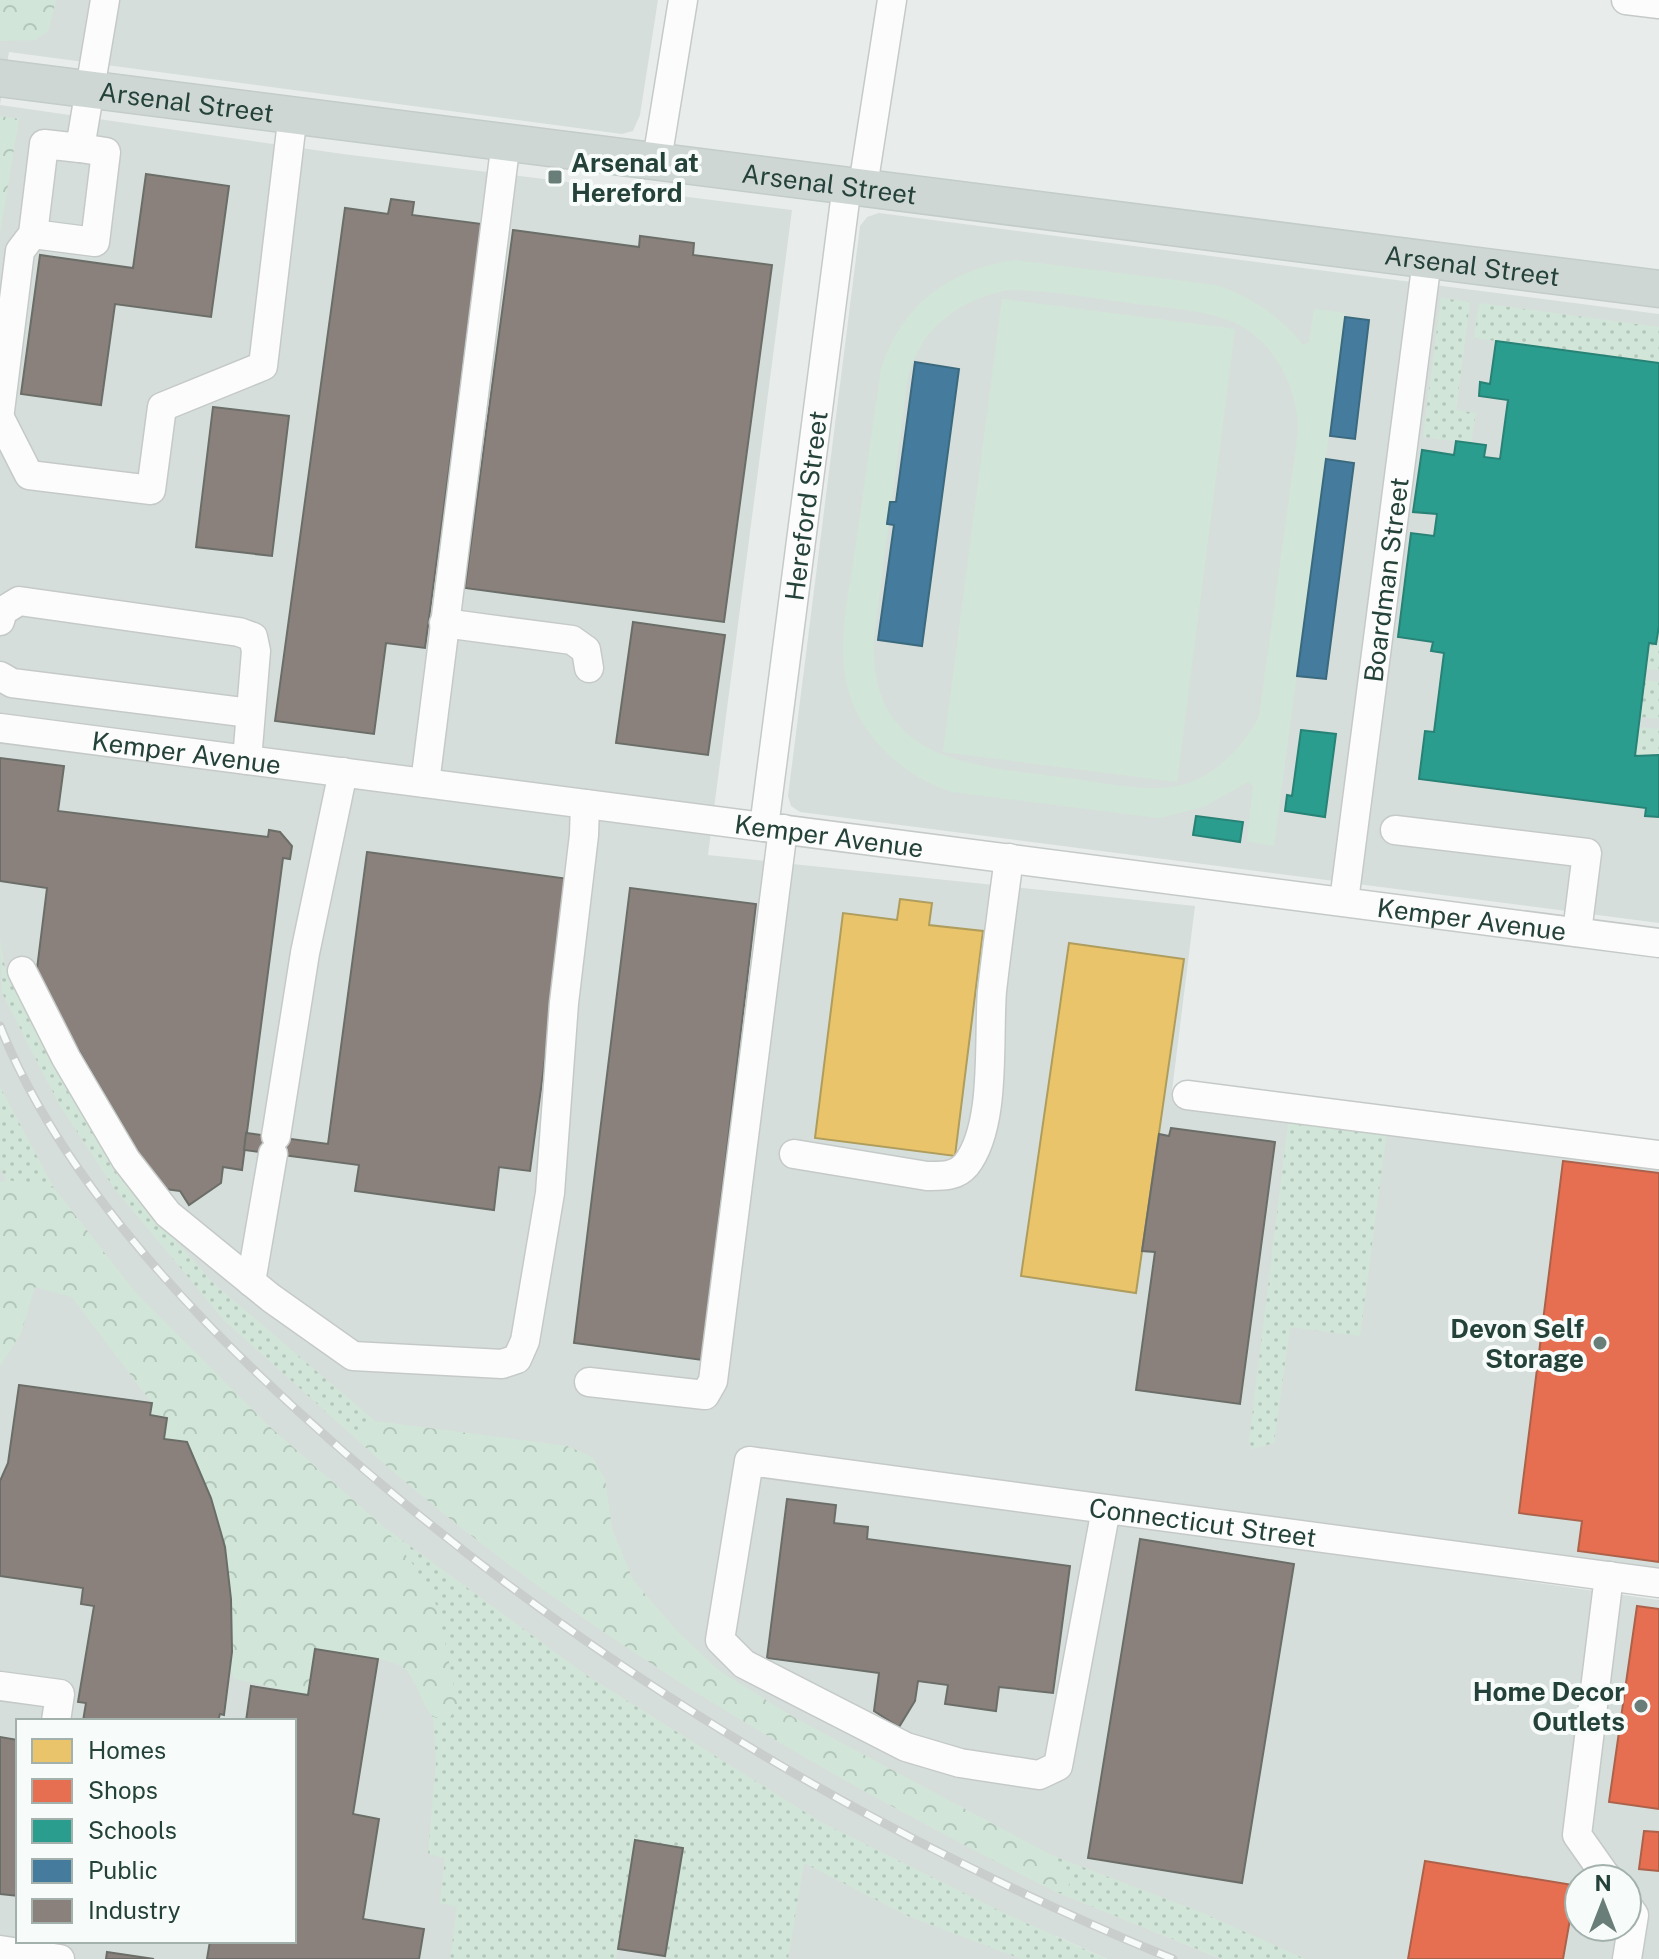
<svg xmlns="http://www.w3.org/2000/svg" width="1659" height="1959" viewBox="0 0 1659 1959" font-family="'Public Sans',sans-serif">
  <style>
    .built { fill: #d6dedb; fill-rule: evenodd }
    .grass { fill: url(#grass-dots) }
    .forest { fill: url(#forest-crowns) }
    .pitch { fill: #d1e6d8; fill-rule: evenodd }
    .homes { fill: #e9c46a; stroke: #ae9d5c; stroke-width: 2 }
    .shops { fill: #e76f51; stroke: #ac624a; stroke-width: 2 }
    .schools { fill: #2a9d8f; stroke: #288276; stroke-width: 2 }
    .public { fill: #457b9d; stroke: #3b6a7f; stroke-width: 2 }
    .industry { fill: #8a817c; stroke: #6b6e68; stroke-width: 2 }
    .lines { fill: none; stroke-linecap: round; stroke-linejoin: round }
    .minor-casing { stroke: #c5cac8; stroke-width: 31 }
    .major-casing { stroke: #c3ccc9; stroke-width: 39 }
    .minor { stroke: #fcfcfc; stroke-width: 28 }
    .major { stroke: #cfd7d5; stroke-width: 36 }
    .rail-casing { stroke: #c9cdcc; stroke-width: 9 }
    .rail { stroke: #f7fbf9; stroke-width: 6; stroke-dasharray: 18; stroke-linecap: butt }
    .poi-dot { fill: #697e78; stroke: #f7fbf9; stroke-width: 3 }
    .labels { text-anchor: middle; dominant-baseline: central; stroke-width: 8; stroke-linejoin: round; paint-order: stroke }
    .street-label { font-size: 26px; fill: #24423a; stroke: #f7fbf9 }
    .poi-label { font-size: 26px; font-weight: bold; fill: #24423a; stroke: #f7fbf9; text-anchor: end }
  </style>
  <defs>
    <pattern id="grass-dots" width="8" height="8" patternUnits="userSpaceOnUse" patternTransform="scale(2)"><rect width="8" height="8" fill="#d1e6d8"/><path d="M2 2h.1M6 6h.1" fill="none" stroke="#b3c6ba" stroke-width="1.8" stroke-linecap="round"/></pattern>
    <pattern id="forest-crowns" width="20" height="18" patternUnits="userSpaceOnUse" patternTransform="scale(2)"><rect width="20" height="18" fill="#d1e6d8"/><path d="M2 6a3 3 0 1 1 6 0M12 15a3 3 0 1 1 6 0" fill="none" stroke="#b3c6ba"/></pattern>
  </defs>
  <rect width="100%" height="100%" fill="#e8edeb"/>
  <g class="built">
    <path d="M0,0h658l-18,115 -7,16 -11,3 -613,-82 -9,53 343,49 449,56 -84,645 487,51 -23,185 487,53v425l-139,-18 -4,29 143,20v359h-358l-234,-97 -5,32 160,65h-115l-51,-23 -4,23h-1052zM18,1721h276v220h-276zM1579,1879h48v48h-48z"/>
    <path d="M879,213l780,101v609l-859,-111 -9,-6 -3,-10 72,-570 7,-9z"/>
  </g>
  <g class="grass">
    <path d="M1441,298l29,4 -14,108 20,3 -5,30 -48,-6z"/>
    <path d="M1479,303l180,24v36l-185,-25z"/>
    <path d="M1659,635v35l-13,-1 3,-26 7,1z"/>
    <path d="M1645,680l14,2v37l-19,-2z"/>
    <path d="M1638,727l21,2v26l-24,1z"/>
    <path d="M0,939l5,29 125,221 84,95 161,137 -13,5 -4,10 6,10 -140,-126 -110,-132 -55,-84 -57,-111z"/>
    <path d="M0,1087l54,101 -48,-8 -6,-12z"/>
    <path d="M1292,1119l90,13 4,6 -26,198 -70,-9 -16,116 -22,6 -3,-8 39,-317z"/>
    <path d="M384,1527l202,148 233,146 189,94 99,44h-86l-113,-43 -104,-53 -16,96h-116l-7,-3 18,-108 -48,-7 -19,118h-166l7,-52 -17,-4 5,-45 -17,-4 8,-91 -3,-46h17z"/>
    <path d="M1051,1855l154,59 100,45h-83l-166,-67h8z"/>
  </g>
  <g class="forest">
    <path d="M0,0h56l-8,31 -13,9 -35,1z"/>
    <path d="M0,116l19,3 -19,114z"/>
    <path d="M7,1180l47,8 81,104 134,134 115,101 31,40 23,41 20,98 -8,11h-17c-12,-14 -14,-31 -25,-45 -11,-16 -72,-19 -93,-23l-7,46 -73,-16 -5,-9c10,-81 -12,-154 -43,-228l-23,-3 3,-21 -17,-3 2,-12 -80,-106 -37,-10 -14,46 -21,33v-184z"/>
    <path d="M375,1421l192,25 25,11 13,22 7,50 21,51 43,50 43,41 76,47 256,137 16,16 3,12 -6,9h-8c-246,-124 -486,-262 -692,-446l-6,-10 4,-10z"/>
  </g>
  <g class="pitch">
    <path d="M1014,260l202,25c35,12 64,31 87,60l6,-3 5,-33 31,4 -71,533 -27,-5 6,-55 -5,-4 -45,25 -44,11 -207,-26c-47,-15 -90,-53 -104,-103 -12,-44 1,-95 7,-139 9,-61 17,-121 26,-181 21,-65 67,-98 133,-109zM1007,290c41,0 82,8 123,13 33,5 72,6 103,19 42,18 66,68 65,111l-39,284c-14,26 -40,56 -70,66 -39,12 -82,0 -121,-5 -95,-12 -201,-15 -194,-141l34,-261c14,-50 50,-75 99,-86z"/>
    <path d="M1002,299l233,30 -58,453 -234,-30z"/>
  </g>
  <g class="homes">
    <path d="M900,899l32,4 -3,22 54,6 -28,225 -140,-18 28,-225 54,7z"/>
    <path d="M1069,943l115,16 -48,334 -115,-17z"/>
  </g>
  <g class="shops">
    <path d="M1563,1161l96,12v389l-81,-11 4,-30 -63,-8z"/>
    <path d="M1637,1606l22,3v200l-50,-7z"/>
    <path d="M1644,1831l15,1v39l-20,-2z"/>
    <path d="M1425,1861l154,25v23l-7,-1 -9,51h-155z"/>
  </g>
  <g class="schools">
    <path d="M1496,341l163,22v263l-3,18 -7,-1 -14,113 24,-1v62l-14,-1 1,-8 -227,-29 6,-48 9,1 10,-79 -13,-2 2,-9 -35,-5 13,-104 23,3 3,-22 -24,-2 9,-62 32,5 2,-14 30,4 -2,12 16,2 8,-59 -29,-4 1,-14 10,2z"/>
    <path d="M1301,730l35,4 -11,83 -40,-6 2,-16 5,1z"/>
    <path d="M1196,816l47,6 -3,20 -47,-7z"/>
  </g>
  <g class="public">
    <path d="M1345,317l24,3 -14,119 -25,-3z"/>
    <path d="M915,362l44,7 -37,277 -44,-6 16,-115 -7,-1 3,-22h6z"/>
    <path d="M1326,459l28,4 -28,216 -29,-3z"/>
  </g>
  <g class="industry">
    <path d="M146,174l83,12 -18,131 -96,-13 -14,101 -80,-11 19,-139 93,13z"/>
    <path d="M391,199l23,3 -2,13 70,9 -57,424 -39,-5 -12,91 -99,-13 70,-513 43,6z"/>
    <path d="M513,230l126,17 1,-11 54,7 -1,12 79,10 -48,357 -259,-34z"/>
    <path d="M213,407l76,9 -17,140 -76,-9z"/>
    <path d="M633,622l92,13 -17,120 -92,-12z"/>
    <path d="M0,758l64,8 -6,45 210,26 1,-7 11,2 12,14 -2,13 -7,-1 -41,312 -19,-3 -2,16 -32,22 -9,-14 -15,-2 -27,-37 -77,-132 -24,-51 10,-81 -47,-7z"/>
    <path d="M367,852l202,27 -39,292 -31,-4 -5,43 -139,-19 4,-26 -115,-15 2,-17 82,11z"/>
    <path d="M630,888l126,16 -54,456 -128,-17z"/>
    <path d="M1171,1128l104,14 -35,262 -104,-14 19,-138 -13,-1 17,-117 10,2z"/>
    <path d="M19,1385l133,18 -2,12 17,3 -3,21 23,3 24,56 14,49 6,52 1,53 -8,63 -4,-1 -2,7h-135l3,-18 -8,-1 16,-96 -13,-2 2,-16 -83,-12v-95l8,-18z"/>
    <path d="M787,1499l49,6 -2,18 34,4 -1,12 203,27 -17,127 -54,-6 -3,24 -51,-7 3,-19 -30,-4 -3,20 -16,26 -25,-16 5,-38 -112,-15z"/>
    <path d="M1140,1539l154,25 -52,319 -154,-25z"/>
    <path d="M315,1649l63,10 -25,155 26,5 -16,100 61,10 -5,30h-212l3,-18h84v-220h-48l5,-35 57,9z"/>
    <path d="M0,1737l18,3v156l-18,-2z"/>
    <path d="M635,1840l48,8 -18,108 -47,-7z"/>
    <path d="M107,1952l47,7h-48z"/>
  </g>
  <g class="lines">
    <g class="minor-casing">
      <g id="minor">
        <path d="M1626,0l33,4"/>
        <path d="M657,160l26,-160"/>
        <path d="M863,186l29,-186"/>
        <path d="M33,234l62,8 11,-90 -26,-4"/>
        <path d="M0,411l20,-160 13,-17 11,-90 36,4 25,-148"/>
        <path d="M0,418l29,57 122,15 11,-83 101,-41 30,-253"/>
        <path d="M0,621l3,-10 16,-10 220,31 14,5 3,14 -9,109"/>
        <path d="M444,623l128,17 14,10 3,18"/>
        <path d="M0,676l12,7 238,30"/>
        <path id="s1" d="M0,728l1659,215"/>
        <path d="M425,783l81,-642"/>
        <path id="s2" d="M764,827l83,-642"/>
        <path d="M1395,830l192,23 -10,79"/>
        <path id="s3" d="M1344,901l83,-641"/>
        <path d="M22,971l44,87 60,102 42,54 103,84 82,58 149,8 15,-5 8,-18 25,-148 14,-190 20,-168 1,-31"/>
        <path d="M1187,1095l472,60"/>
        <path d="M276,1136l29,-183 38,-181"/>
        <path d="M794,1154l133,22c15,0 29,1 39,-11 31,-39 22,-126 26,-174 5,-44 11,-88 17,-133"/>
        <path d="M251,1282l22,-128"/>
        <path d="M589,1382l116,13 8,-14 70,-552"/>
        <path id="s4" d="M1106,1509l-48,257 -19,9 -79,-12 -54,-16 -162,-83 -24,-24 29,-179 910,122"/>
        <path d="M0,1686l60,8 -4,27"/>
        <path d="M1608,1879l-31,-44 32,-259"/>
        <path d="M1627,1905l7,10 -7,44"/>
        <path d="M0,1950l60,9"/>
      </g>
    </g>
    <g class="major-casing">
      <g id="major">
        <path id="s5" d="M0,78l1659,211"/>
      </g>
    </g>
    <use href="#minor" class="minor"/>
    <use href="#major" class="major"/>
    <g class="rail-casing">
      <path id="rail" d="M0,1026c58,146 184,282 299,386 257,234 552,415 874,547"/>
    </g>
    <use href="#rail" class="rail"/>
  </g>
  <g class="poi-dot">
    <rect x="547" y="169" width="16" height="16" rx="4"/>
    <circle cx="1600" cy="1343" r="8"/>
    <circle cx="1641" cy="1706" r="8"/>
  </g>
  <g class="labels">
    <g class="street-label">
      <text stroke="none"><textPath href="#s5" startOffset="188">Arsenal Street</textPath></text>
      <text stroke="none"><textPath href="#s5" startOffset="836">Arsenal Street</textPath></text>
      <text stroke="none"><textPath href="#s5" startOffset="1484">Arsenal Street</textPath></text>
      <text stroke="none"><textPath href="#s2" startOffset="324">Hereford Street</textPath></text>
      <text stroke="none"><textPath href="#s3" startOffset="324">Boardman Street</textPath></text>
      <text stroke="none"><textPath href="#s1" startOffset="188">Kemper Avenue</textPath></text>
      <text stroke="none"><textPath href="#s1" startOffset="836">Kemper Avenue</textPath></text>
      <text stroke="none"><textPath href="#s1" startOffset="1484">Kemper Avenue</textPath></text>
      <text stroke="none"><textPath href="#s4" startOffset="1274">Connecticut Street</textPath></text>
    </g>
    <g class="poi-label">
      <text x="571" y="162" text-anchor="start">Arsenal at<tspan x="571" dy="30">Hereford</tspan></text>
      <text x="1584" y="1328">Devon Self<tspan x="1584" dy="30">Storage</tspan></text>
      <text x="1625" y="1691">Home Decor<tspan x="1625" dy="30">Outlets</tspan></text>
    </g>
  </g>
  <rect x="16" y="1719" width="280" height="224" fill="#f7fbf9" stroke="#a3b1ad" stroke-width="2"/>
  <rect x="32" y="1739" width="40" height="24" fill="#e9c46a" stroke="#a3b1ad" stroke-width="2"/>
  <text x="88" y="1759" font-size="24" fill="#24423a">Homes</text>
  <rect x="32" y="1779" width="40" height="24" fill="#e76f51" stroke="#a3b1ad" stroke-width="2"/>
  <text x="88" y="1799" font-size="24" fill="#24423a">Shops</text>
  <rect x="32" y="1819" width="40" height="24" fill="#2a9d8f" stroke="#a3b1ad" stroke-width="2"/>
  <text x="88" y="1839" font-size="24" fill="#24423a">Schools</text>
  <rect x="32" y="1859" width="40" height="24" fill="#457b9d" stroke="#a3b1ad" stroke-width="2"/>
  <text x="88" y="1879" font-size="24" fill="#24423a">Public</text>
  <rect x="32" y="1899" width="40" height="24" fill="#8a817c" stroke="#a3b1ad" stroke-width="2"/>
  <text x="88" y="1919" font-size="24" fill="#24423a">Industry</text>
  <g transform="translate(1603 1903)"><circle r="38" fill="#f7fbf9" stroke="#a3b1ad" stroke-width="2"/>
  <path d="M0-6L14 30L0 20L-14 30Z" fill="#697e78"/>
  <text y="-12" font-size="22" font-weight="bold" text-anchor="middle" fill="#24423a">N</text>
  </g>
</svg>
